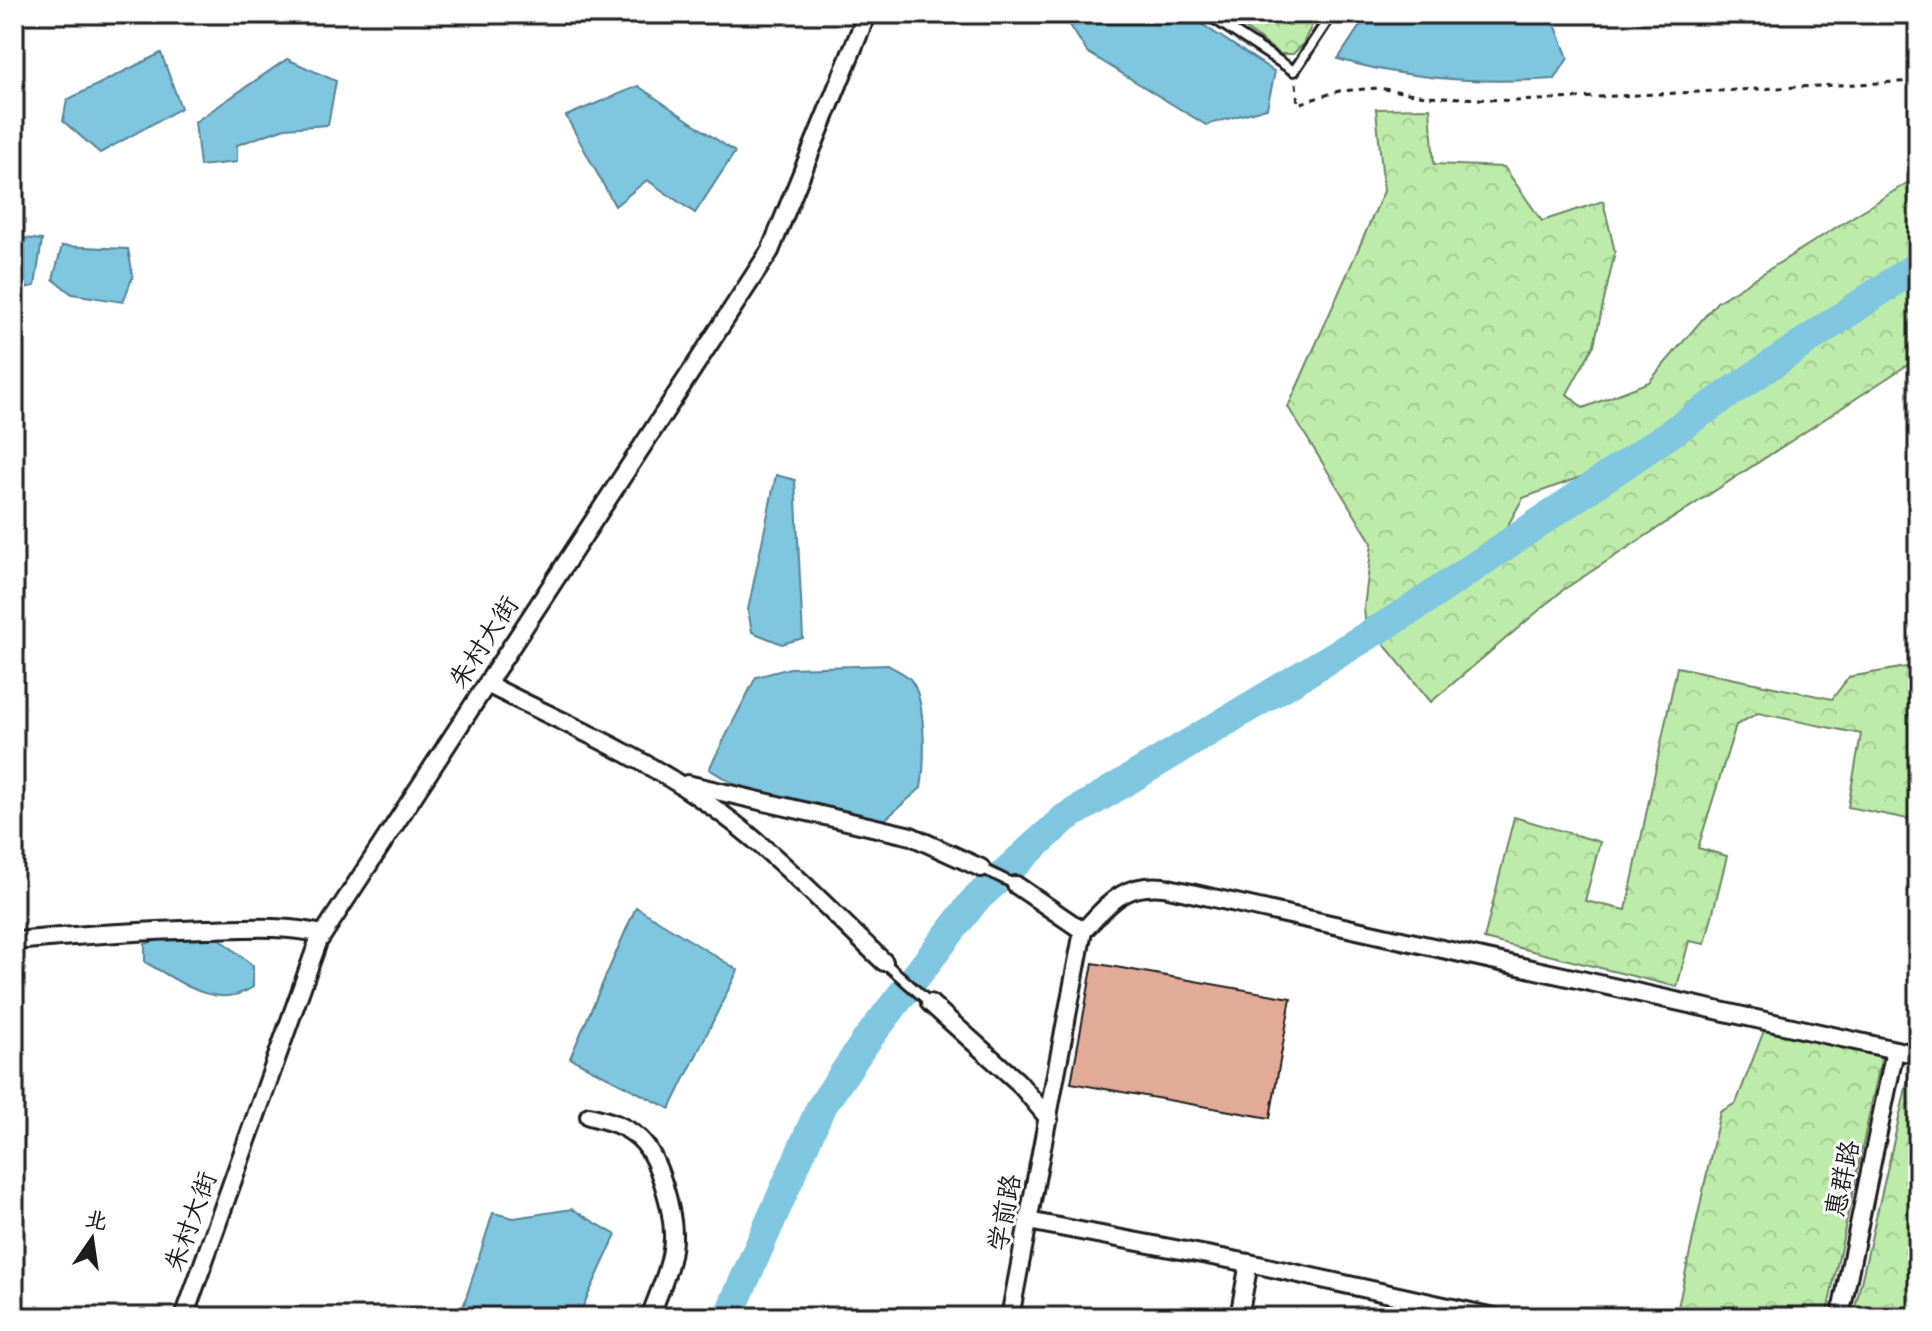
<svg xmlns="http://www.w3.org/2000/svg" width="1932" height="1331" viewBox="0 0 1932 1331" font-family="Kalam,'LXGW WenKai TC',sans-serif">
  <style>
    .forest { fill: url(#forest-crowns); stroke: #6c8463; stroke-width: 2 }
    .water { fill: #7fc6e0; stroke: #578292; stroke-width: 2 }
    .lines { fill: none; stroke-linecap: round; stroke-linejoin: round }
    .river { stroke: #7fc6e0; stroke-width: 30 }
    .building { fill: #e1ab97; stroke: #1c1c1c; stroke-width: 2 }
    .lane-casing { stroke: #1c1c1c; stroke-width: 14 }
    .street-casing { stroke: #1c1c1c; stroke-width: 22 }
    .path { stroke: #1c1c1c; stroke-width: 3; stroke-dasharray: 6 6; stroke-linecap: butt }
    .lane { stroke: #fff; stroke-width: 8 }
    .street { stroke: #fff; stroke-width: 16 }
    .labels { text-anchor: middle; dominant-baseline: central; stroke-width: 6; stroke-linejoin: round; paint-order: stroke }
    .street-label { font-size: 26px; fill: #1c1c1c; stroke: #fff }
  </style>
  <defs>
    <pattern id="forest-crowns" width="20" height="18" patternUnits="userSpaceOnUse" patternTransform="scale(2)"><rect width="20" height="18" fill="#bdecaa"/><path d="M2 6a3 3 0 1 1 6 0M12 15a3 3 0 1 1 6 0" fill="none" stroke="#a2ca92"/></pattern>
  </defs>
  <rect width="100%" height="100%" fill="#fff"/>
  <filter id="ink" filterUnits="userSpaceOnUse"><feTurbulence type="fractalNoise" baseFrequency=".0125" numOctaves="2"/><feDisplacementMap in="SourceGraphic" scale="16" xChannelSelector="R" yChannelSelector="G"/><feConvolveMatrix kernelMatrix="1 2 1 2 8 2 1 2 1" color-interpolation-filters="sRGB"/></filter>
  <g filter="url(#ink)">
    <g class="forest">
      <path d="M1226,14h91l-14,30 -10,10h-13z"/>
      <path d="M1430,108l4,56 70,3 38,54 61,-20 12,51 -21,93 -27,49 16,14 66,-26 68,-80 201,-126v77l-321,218 -74,27 -21,38 -136,94 -2,-22 8,-65 -84,-136 96,-216 -8,-82z"/>
      <path d="M1918,275v83l-355,232 -132,112 -52,-64z"/>
      <path d="M1918,665v156l-70,-14 13,-73 -103,-21 -22,12 -38,123 29,8 -22,88 -16,-3 -12,46 -193,-48 30,-122 86,25 -15,59 41,9 51,-243 155,32 17,-22z"/>
      <path d="M1765,1028l117,27 -56,262h-150l44,-205 16,-9z"/>
      <path d="M1912,1062l6,1v254h-65z"/>
    </g>
    <g class="water">
      <path d="M1063,14h123l89,58 -8,36 -61,17 -119,-73z"/>
      <path d="M1409,14h142l17,44 -13,21c-75,5 -146,1 -217,-20l27,-41z"/>
      <path d="M161,53l20,55 -81,45 -37,-32 4,-21z"/>
      <path d="M287,59l49,22 -8,44 -43,3 -48,17v17l-37,4 -5,-44z"/>
      <path d="M638,86l97,66 -40,61 -48,-33 -32,26 -49,-90z"/>
      <path d="M14,237l28,3 -7,46 -21,4z"/>
      <path d="M62,246l66,3 5,27 -10,26 -51,-8 -19,-15z"/>
      <path d="M776,475l19,5 8,158 -21,6 -30,-12 -4,-22z"/>
      <path d="M888,665c6,4 17,8 22,14 17,19 15,85 11,109l-40,35 -147,-39 -25,-15 47,-92 34,-9z"/>
      <path d="M636,907l102,63 -68,139 -100,-51z"/>
      <path d="M168,937h50l35,29v21c-37,25 -75,-7 -108,-25v-18z"/>
      <path d="M572,1209l44,26 -38,82h-118l33,-104 21,5z"/>
    </g>
    <g class="lines">
      <path class="river" d="M728,1317l92,-208 43,-64 111,-144 91,-83 347,-209 506,-344"/>
    </g>
    <path class="building" d="M1093,963l198,35 -21,120 -199,-35z"/>
    <g class="lines">
      <g class="lane-casing">
        <g id="lane">
          <path d="M1207,14l87,57 38,-57"/>
          <path d="M981,868l35,17"/>
          <path d="M884,962l46,41"/>
        </g>
      </g>
      <g class="street-casing">
        <g id="street">
          <path d="M487,684c70,36 145,67 210,112 69,46 127,109 187,166"/>
          <path d="M687,784l224,52 70,32"/>
          <path d="M1016,885l67,46"/>
          <path d="M14,941c64,-6 128,-10 192,-12 40,-1 78,-4 117,5"/>
          <path d="M930,1003l88,79 31,37"/>
          <path d="M589,1116c20,5 36,9 51,23 19,18 34,74 33,100 -1,27 -14,53 -23,78"/>
          <path d="M1028,1221l221,42 245,54"/>
          <path d="M184,1317l134,-375 452,-691 97,-237"/>
          <path d="M1010,1317l73,-386c27,-28 40,-48 81,-44l754,168"/>
          <path d="M1239,1317l10,-54"/>
          <path d="M1840,1317l55,-267"/>
        </g>
      </g>
      <path class="path" d="M1296,83l2,21 41,-13 40,-3 46,8 92,5 401,-20"/>
      <use href="#lane" class="lane"/>
      <use href="#street" class="street"/>
    </g>
  </g>
  <g class="labels">
    <g class="street-label">
      <text transform="translate(485 643) rotate(-57)">朱村大街</text>
      <text transform="translate(1844 1179) rotate(-78)">惠群路</text>
      <text transform="translate(1006 1213) rotate(-79)">学前路</text>
      <text transform="translate(192 1222) rotate(-70)">朱村大街</text>
    </g>
  </g>
  <rect width="1932" height="1331" fill="none" stroke="#fff" stroke-width="48"/>
  <rect x="24" y="24" width="1884" height="1283" fill="none" stroke="#1c1c1c" stroke-width="3" filter="url(#ink)"/>
  <g transform="translate(92 1239) rotate(13)" stroke="#ffffff" stroke-width="6" paint-order="stroke">
  <path d="M0-6L14 30L0 20L-14 30Z" fill="#1c1c1c"/>
  <text y="-12" font-size="22" font-weight="bold" text-anchor="middle" fill="#1c1c1c">北</text>
  </g>
</svg>
